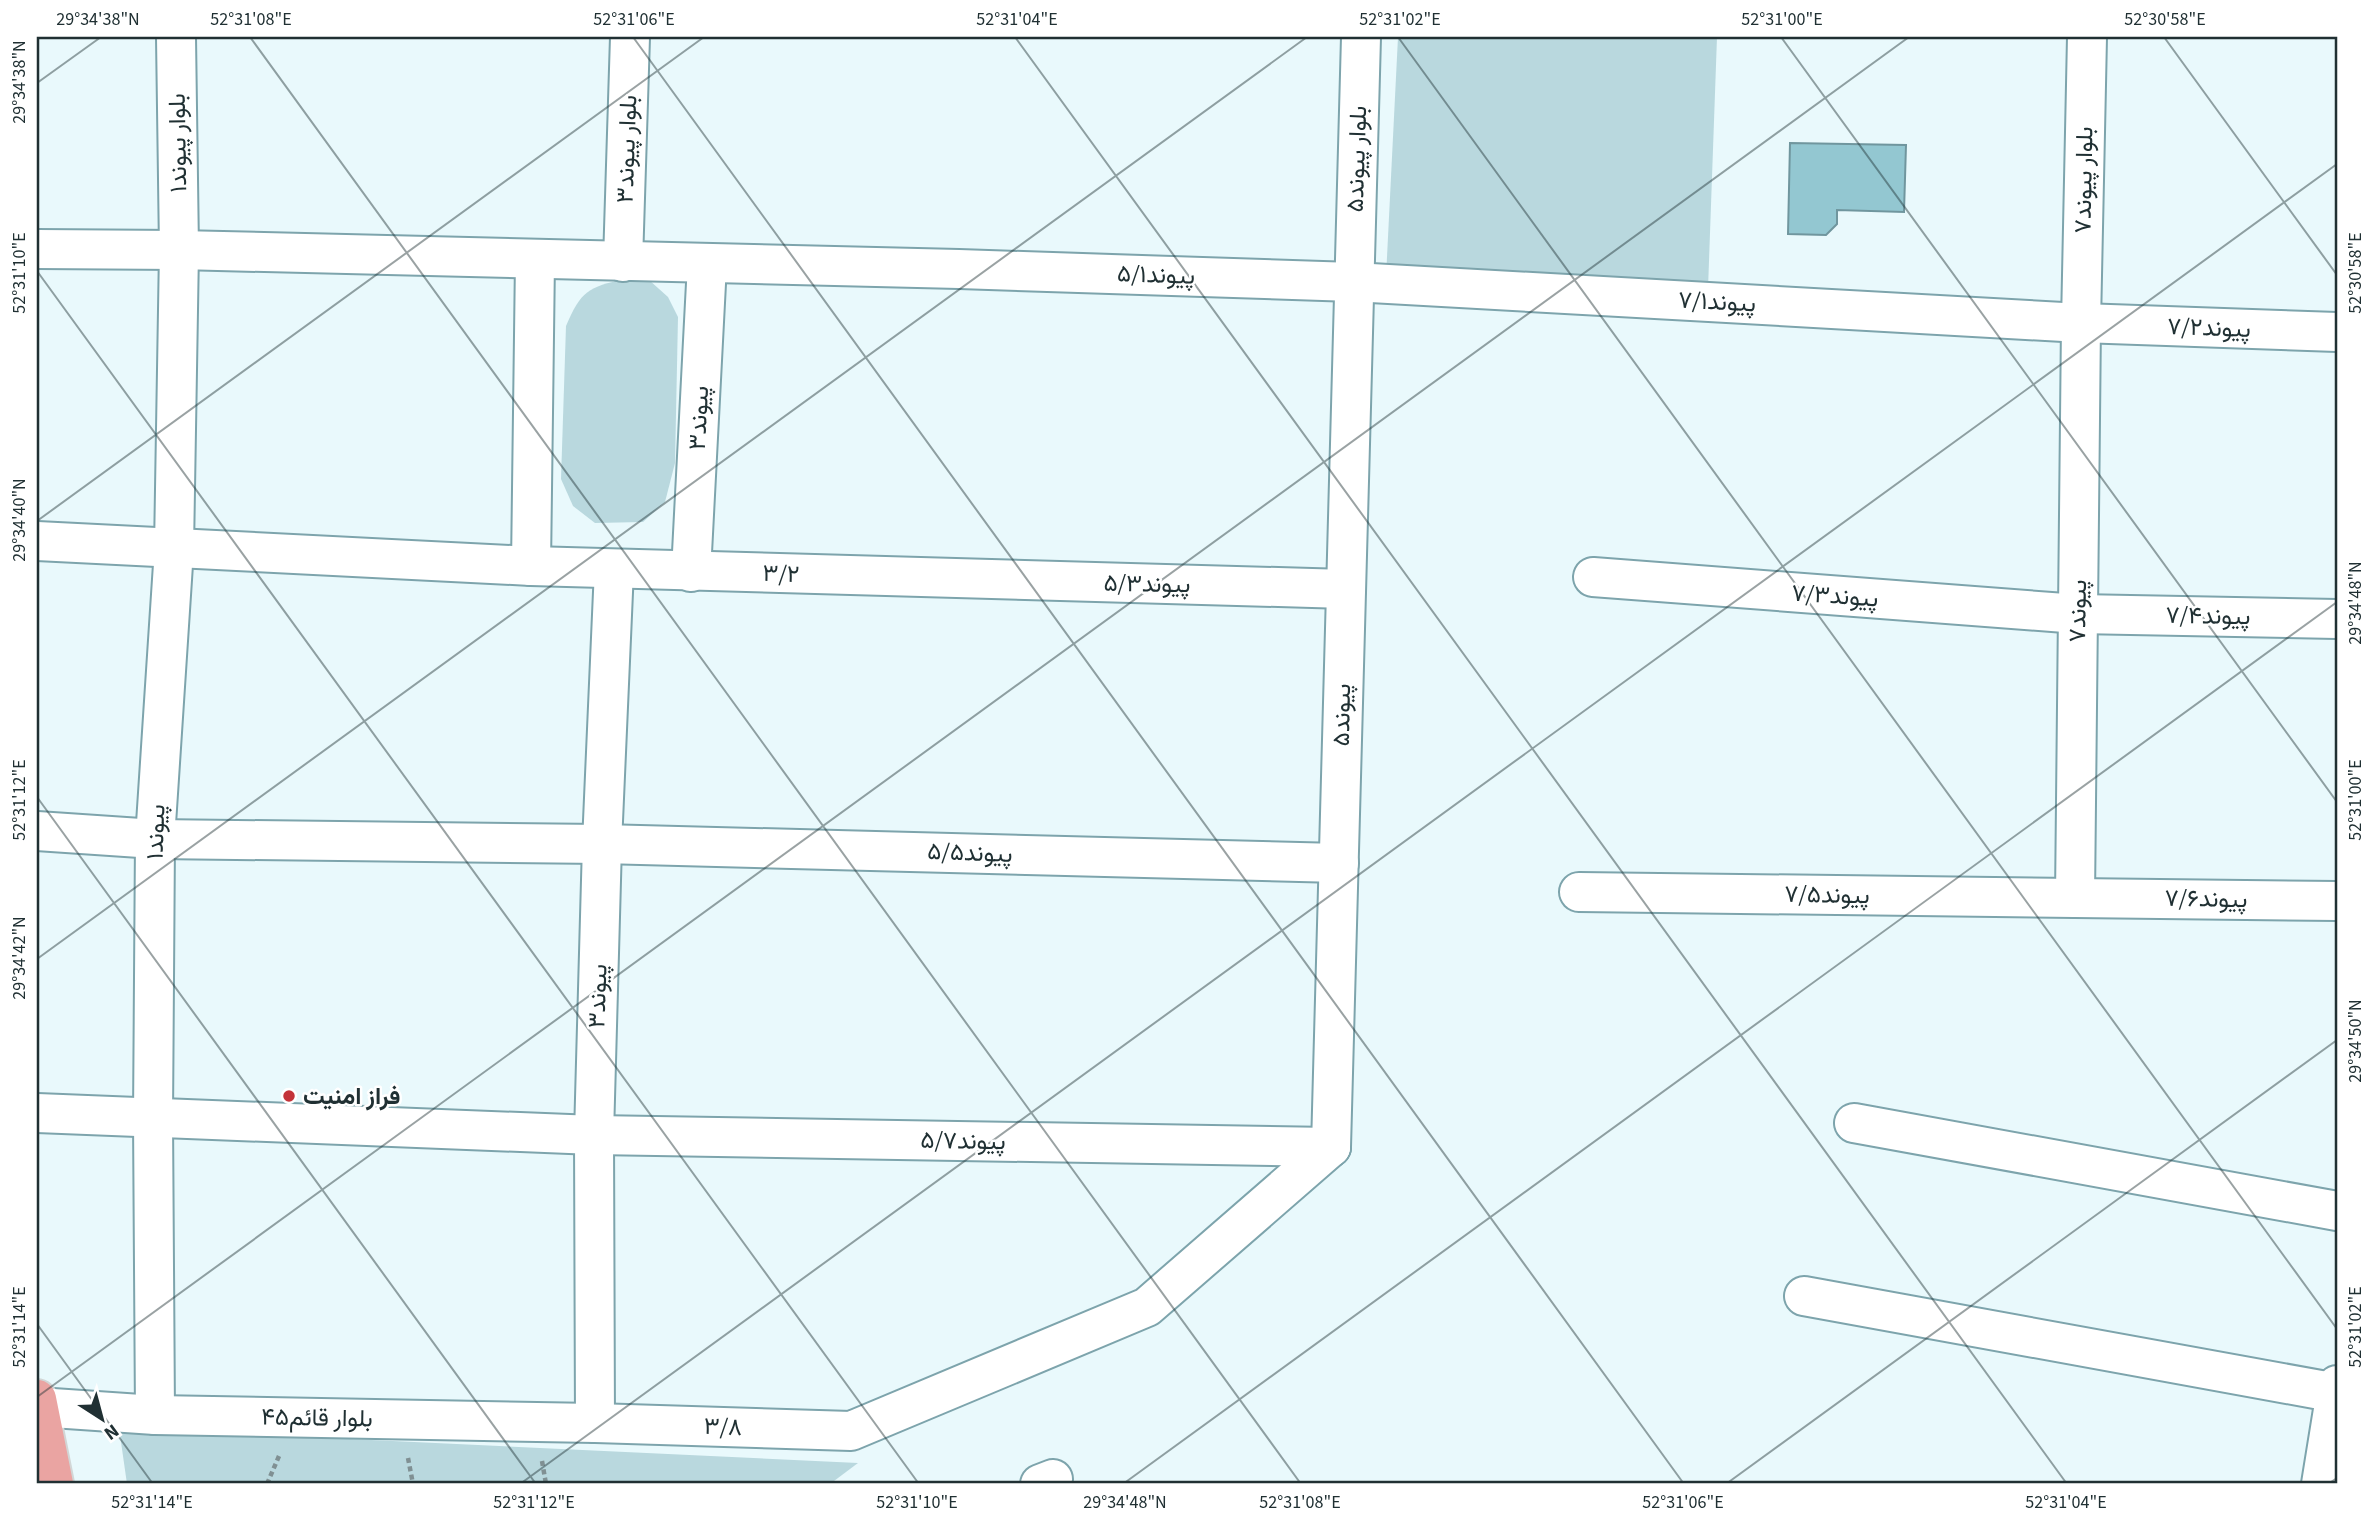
<svg xmlns="http://www.w3.org/2000/svg" width="2374" height="1521" viewBox="0 0 2374 1521" font-family="'Source Sans 3',Vazirmatn,sans-serif">
  <style>
    .green { fill: #b9d8de }
    .building { fill: #93c7d1; stroke: #70969e; stroke-width: 2 }
    .lines { fill: none; stroke-linecap: round; stroke-linejoin: round }
    .minor-casing { stroke: #7da4ac; stroke-width: 42 }
    .major-casing { stroke: #d2d6d6; stroke-width: 42 }
    .path { stroke: #809093; stroke-width: 4.5; stroke-dasharray: 5 3.5; stroke-linecap: butt }
    .minor { stroke: #fff; stroke-width: 38 }
    .major { stroke: #eaa4a2; stroke-width: 38 }
    .ticks { fill: none; stroke: #203033; stroke-width: 2; stroke-opacity: 0.45 }
    .poi-dot { fill: #c33339; stroke: #fff; stroke-width: 2.5 }
    .labels { text-anchor: middle; dominant-baseline: central; stroke-width: 5; stroke-linejoin: round; paint-order: stroke }
    .street-label { font-size: 24px; fill: #203033; stroke: #fff }
    .poi-label { font-size: 24px; font-weight: bold; fill: #203033; stroke: #fff; text-anchor: start }
    .neatline { fill: none; stroke: #203033; stroke-width: 2.5 }
    .ticks-label { font-size: 18px; text-anchor: middle; fill: #203033 }
  </style>
  <rect width="100%" height="100%" fill="#e9f9fc"/>
  <g class="green">
    <path d="M1398,37h319l-9,252 -322,-12z"/>
    <path d="M625,279l24,1 19,17 10,20 -3,146 -10,39 -22,20 -48,1 -22,-17 -12,-27 5,-153c15,-35 22,-39 59,-47z"/>
    <path d="M119,1428l739,35 -28,21h-703z"/>
  </g>
  <path class="building" d="M1790,143l116,2 -2,67 -67,-2v14l-11,11 -38,-1z"/>
  <g class="lines">
    <g class="minor-casing">
      <g id="minor">
        <path d="M37,249l142,1 780,19 394,13 728,41 256,9"/>
        <path d="M623,262l7,-225"/>
        <path d="M37,541l494,25 815,23"/>
        <path d="M531,566l4,-307"/>
        <path d="M691,572l16,-308"/>
        <path d="M1593,577l485,37 259,5"/>
        <path d="M37,831l118,8 447,5 737,19"/>
        <path d="M1579,892l758,9"/>
        <path d="M2075,898l6,-575 6,-286"/>
        <path d="M37,1113l557,22 737,12"/>
        <path d="M1854,1123l483,88"/>
        <path d="M1331,1147l30,-1110"/>
        <path d="M1804,1296l533,97"/>
        <path d="M38,1407l117,8 440,8 256,8 296,-124 184,-160"/>
        <path d="M155,1415l-2,-297 2,-279 19,-290 5,-299 -3,-213"/>
        <path d="M595,1423l-1,-288 8,-291 12,-275"/>
        <path d="M1040,1484l13,-5"/>
        <path d="M2321,1484l16,-99"/>
      </g>
    </g>
    <g class="major-casing">
      <path id="major" d="M37,1399l17,85"/>
    </g>
    <g class="path">
      <path d="M408,1458l5,26"/>
      <path d="M542,1461l4,23"/>
      <path d="M267,1484l12,-28"/>
    </g>
    <use href="#minor" class="minor"/>
    <use href="#major" class="major"/>
  </g>
  <path class="ticks" d="M250,37l1051,1447M633,37l1051,1447M1015,37l1052,1447M1398,37l939,1292M1781,37l556,765M2164,37l173,238M37,83l64,-46M37,271l882,1213M37,521l667,-484M37,797l499,687M37,959l1270,-922M37,1324l116,160M37,1397l1872,-1360M520,1484l1817,-1320M1123,1484l1214,-882M1726,1484l611,-444M2328,1484l9,-6"/>
  <circle class="poi-dot" cx="289" cy="1096" r="7"/>
  <g class="labels">
    <g class="street-label">
      <text transform="translate(178 143) rotate(-91)">بلوار پیوند۱</text>
      <text transform="translate(627 149) rotate(-88)">بلوار پیوند۳</text>
      <text transform="translate(1357 159) rotate(-88)">بلوار پیوند۵</text>
      <text transform="translate(2084 180) rotate(-89)">بلوار پیوند۷</text>
      <text transform="translate(1156 275) rotate(2)">پیوند۵/۱</text>
      <text transform="translate(1717 302) rotate(3)">پیوند۷/۱</text>
      <text transform="translate(2209 328) rotate(2)">پیوند۷/۲</text>
      <text transform="translate(699 418) rotate(-87)">پیوند۳</text>
      <text transform="translate(781 574) rotate(2)">۳/۲</text>
      <text transform="translate(1147 584) rotate(1)">پیوند۵/۳</text>
      <text transform="translate(1835 596) rotate(4)">پیوند۷/۳</text>
      <text transform="translate(2078 611) rotate(-89)">پیوند۷</text>
      <text transform="translate(2208 616) rotate(1)">پیوند۷/۴</text>
      <text transform="translate(1342 715) rotate(-89)">پیوند۵</text>
      <text transform="translate(156 832) rotate(-88)">پیوند۱</text>
      <text transform="translate(970 853) rotate(2)">پیوند۵/۵</text>
      <text transform="translate(1827 895) rotate(1)">پیوند۷/۵</text>
      <text transform="translate(2206 899) rotate(1)">پیوند۷/۶</text>
      <text transform="translate(598 996) rotate(-88)">پیوند۳</text>
      <text transform="translate(963 1141) rotate(1)">پیوند۵/۷</text>
      <text transform="translate(317 1418) rotate(1)">بلوار قائم۴۵</text>
      <text transform="translate(723 1427) rotate(2)">۳/۸</text>
    </g>
    <g class="poi-label">
      <text x="303" y="1096">فراز امنیت</text>
    </g>
  </g>
  <rect width="2374" height="1521" fill="none" stroke="#ffffff" stroke-width="77"/>
  <g transform="translate(102 1419) rotate(144)" stroke="#ffffff" stroke-width="5" paint-order="stroke">
  <path d="M0-5L12 26L0 18L-12 26Z" fill="#203033"/>
  <text y="-10" font-size="19" font-weight="bold" text-anchor="middle" fill="#203033">N</text>
  </g>
  <rect x="38" y="38" width="2298" height="1444" class="neatline"/>
  <g class="ticks-label">
    <text x="98" y="25">29°34'38"N</text>
    <text x="251" y="25">52°31'08"E</text>
    <text x="634" y="25">52°31'06"E</text>
    <text x="1017" y="25">52°31'04"E</text>
    <text x="1400" y="25">52°31'02"E</text>
    <text x="1782" y="25">52°31'00"E</text>
    <text x="2165" y="25">52°30'58"E</text>
    <text transform="translate(19 82) rotate(-90)" y="6">29°34'38"N</text>
    <text transform="translate(2355 273) rotate(-90)" y="6">52°30'58"E</text>
    <text transform="translate(19 273) rotate(-90)" y="6">52°31'10"E</text>
    <text transform="translate(19 520) rotate(-90)" y="6">29°34'40"N</text>
    <text transform="translate(2355 603) rotate(-90)" y="6">29°34'48"N</text>
    <text transform="translate(2355 800) rotate(-90)" y="6">52°31'00"E</text>
    <text transform="translate(19 800) rotate(-90)" y="6">52°31'12"E</text>
    <text transform="translate(19 958) rotate(-90)" y="6">29°34'42"N</text>
    <text transform="translate(2355 1041) rotate(-90)" y="6">29°34'50"N</text>
    <text transform="translate(2355 1327) rotate(-90)" y="6">52°31'02"E</text>
    <text transform="translate(19 1327) rotate(-90)" y="6">52°31'14"E</text>
    <text x="152" y="1508">52°31'14"E</text>
    <text x="534" y="1508">52°31'12"E</text>
    <text x="917" y="1508">52°31'10"E</text>
    <text x="1125" y="1508">29°34'48"N</text>
    <text x="1300" y="1508">52°31'08"E</text>
    <text x="1683" y="1508">52°31'06"E</text>
    <text x="2066" y="1508">52°31'04"E</text>
  </g>
</svg>
